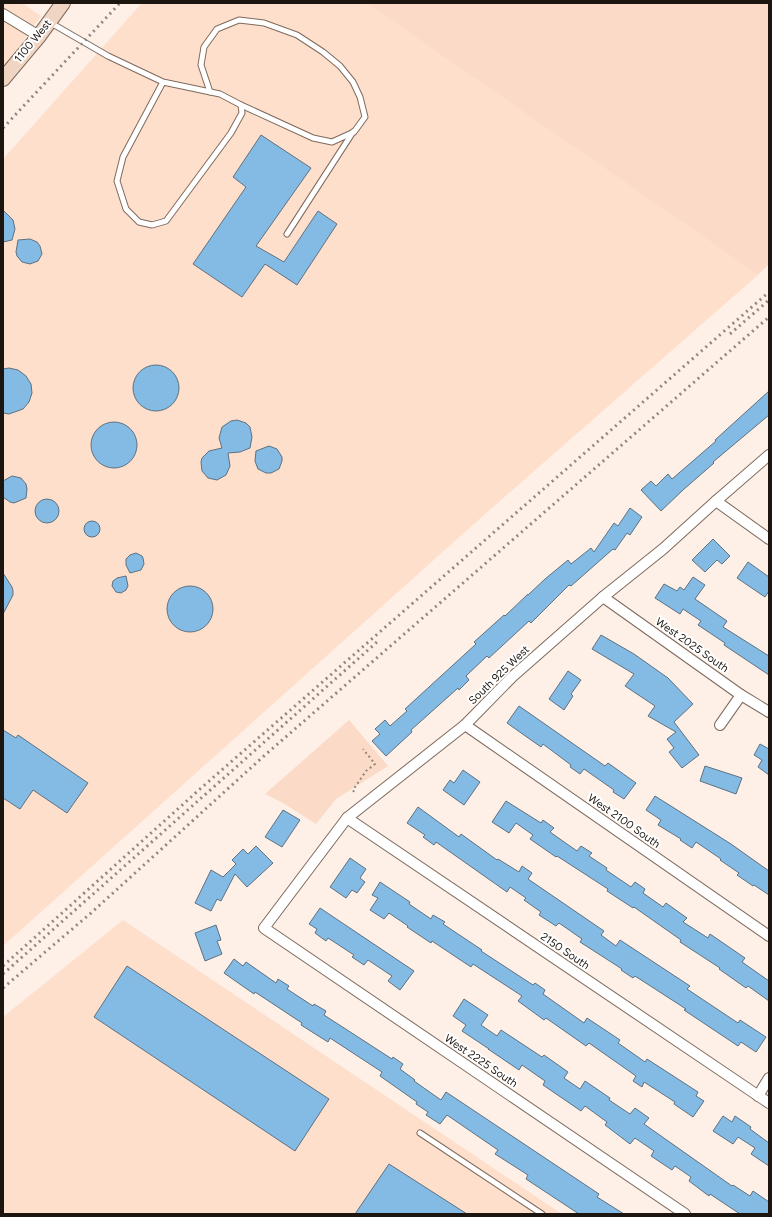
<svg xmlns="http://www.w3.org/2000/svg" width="772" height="1217" viewBox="0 0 772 1217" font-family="Figtree,sans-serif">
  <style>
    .built { fill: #fedfcc }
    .green { fill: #fbdbc7 }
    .building { fill: #84bbe4; stroke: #5e7180 }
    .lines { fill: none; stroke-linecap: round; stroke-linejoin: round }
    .lane-casing { stroke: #7e6a5c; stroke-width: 7 }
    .street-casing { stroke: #7e6a5c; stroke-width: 12 }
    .secondary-casing { stroke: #7e6a5c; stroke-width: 16 }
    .path { stroke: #91867e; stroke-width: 2; stroke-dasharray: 2 3; stroke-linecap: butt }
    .lane { stroke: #fff; stroke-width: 5 }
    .street { stroke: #fff; stroke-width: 10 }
    .secondary { stroke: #f0d6c2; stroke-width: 14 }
    .rail { stroke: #938881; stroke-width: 3; stroke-dasharray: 2 4; stroke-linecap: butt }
    .labels { text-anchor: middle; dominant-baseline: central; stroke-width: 4; stroke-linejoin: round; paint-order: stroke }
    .street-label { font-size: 11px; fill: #1d1610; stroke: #fff }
  </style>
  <rect width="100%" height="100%" fill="#fef0e7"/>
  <g class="built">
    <path d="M3,3h19l19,13 -38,53z"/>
    <path d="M142,3h224l392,272 -274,240 -481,431v-787z"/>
    <path d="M123,920l439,294h-559v-197z"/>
  </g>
  <g class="green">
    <path d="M366,3h403v261l-11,11z"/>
    <path d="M349,720l39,46 -52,33 -20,25 -33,-21 -18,-9z"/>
  </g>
  <g class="building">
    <path d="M261,135l50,33 -55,78 28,16 34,-51 19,13 -40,61 -32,-21 -23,33 -49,-33 53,-77 -13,-10z"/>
    <path d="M3,210l10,10 2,9 -3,11 -9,2z"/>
    <path d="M30,239l7,3 3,4 2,8 -4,7 -8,3 -8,-2 -5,-6 -1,-4 2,-12z"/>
    <circle cx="156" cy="388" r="23"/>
    <path d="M9,368l9,2 8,6 5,8 1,9 -3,9 -6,7 -14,5 -6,-1v-44z"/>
    <path d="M769,391v24l-56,47 1,1 -31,27 -22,21 -20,-21 10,-9 5,5 12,-12 4,5 44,-38 -1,-1z"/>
    <path d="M237,420l9,3 4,4 2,10 -2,11 -10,4 -12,1 2,13 -4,9 -9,5 -9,-2 -6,-7 -1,-9 1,-4 7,-7 13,-3 -3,-10 3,-11 9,-6z"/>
    <circle cx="114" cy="445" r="23"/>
    <path d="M269,446l8,3 5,8v4l-3,8 -8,4h-5l-8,-4 -3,-8 1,-10z"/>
    <path d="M12,476l9,2 5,6 1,5 -1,9 -12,5 -4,-1 -7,-5v-16z"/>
    <circle cx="47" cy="511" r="12"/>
    <path d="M630,508l12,9 -12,18 -3,-2 -12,17 -2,-1 -42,37 -2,-1 -38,38 -2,-2 -40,37 -2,-2 -21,20 3,4 -10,10 -1,-2 -47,42 1,2 -26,24 -14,-15 8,-7 -5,-5 10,-9 5,6 17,-15 -2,-2 71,-65 -2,-2 30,-27 1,1 23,-22v1l17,-16 23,-19 3,4 20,-16 3,4 20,-29 4,3z"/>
    <circle cx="92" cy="529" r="8"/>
    <path d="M713,539l17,17 -8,8 -5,-4 -12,12 -13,-12z"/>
    <path d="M136,553l6,3 1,2 1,6 -3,6 -11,3 -4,-8v-6l4,-4z"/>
    <path d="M748,562l21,15v14l-4,6 -28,-19z"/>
    <path d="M3,573l9,14 1,4v4l-10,19z"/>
    <path d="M126,576l2,10 -2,4 -5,3 -5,-1 -4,-6 1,-5 4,-3z"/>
    <path d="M693,577l12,8 -10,14 32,22 -4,6 46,29v19l-45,-30 1,-2 -27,-18 3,-4 -18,-12 -3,5 -25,-16 9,-14 13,7 3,-4 4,3z"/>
    <circle cx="190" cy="609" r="23"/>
    <path d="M601,635l33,19 34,24 25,26 -19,18 25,33 -17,13 -13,-16 5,-4 -7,-9 9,-7 -28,-16 7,-10 -30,-20 9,-12 -42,-25z"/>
    <path d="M568,671l13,9 -10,14 2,2 -9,14 -15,-11z"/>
    <path d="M519,706l86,60 3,-3 28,20 -12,16 -11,-7 1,-2 -30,-21 -4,5 -10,-7 1,-2 -28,-21 -2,3 -34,-24z"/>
    <path d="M3,730l13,8 2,-3 70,48 -21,30 -34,-23 -13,19 -17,-11z"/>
    <path d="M760,744l9,5v26l-11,-8 4,-7 -8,-5z"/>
    <path d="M705,766l37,12 -6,16 -36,-13z"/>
    <path d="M463,770l17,12 -16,23 -21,-15 7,-10 4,3z"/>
    <path d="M655,796l76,48 38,27v24l-15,-10 -1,1 -16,-11 2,-2 -19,-13 1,-1 -25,-17 -4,6 -12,-8 1,-1 -23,-14 3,-5 -15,-10z"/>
    <path d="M506,801l35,22 2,-3 11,8 -4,4 27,19 4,-5 11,7 -3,3 18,12 -1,2 25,17 4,-5 10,7 -2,4 20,14 3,-4 21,15 -4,4 25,16 2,-4 35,24 -3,4 27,19v20l-21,-15 -2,2 -27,-19 1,-1 -40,-26 1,-2 -47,-33 -1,1 -26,-17 1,-2 -51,-33 -1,1 -26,-18 3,-4 -17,-12 -7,10 -17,-11z"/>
    <path d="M418,807l41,30 2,-3 36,26 1,-1 21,13 3,-6 10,7 -4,6 76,52 -3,4 15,11 4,-6 70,46 -3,3 51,34 2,-3 26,17 -10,15 -15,-10 -3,4 -54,-36 2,-1 -51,-33 -2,2 -12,-8 1,-1 -42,-27 2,-3 -23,-16 -3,3 -17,-11 2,-3 -17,-12 2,-2 -16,-11 -3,5 -71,-50 -2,3 -11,-8 2,-2 -18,-12z"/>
    <path d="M283,810l17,10 -18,27 -17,-10z"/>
    <path d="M256,846l17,17 -26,24 -12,-13 -14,27 -4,-2 -6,12 -16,-8 16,-33 12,7 13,-13 -4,-4 11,-11 5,5z"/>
    <path d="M350,858l16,11 -6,9 5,4 -8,11 -5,-3 -6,8 -16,-11z"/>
    <path d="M380,882l30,20 -1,2 22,15 2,-4 12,7 -2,2 39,26 -1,1 52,34 2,-2 10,7 -2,4 41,29 3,-5 33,22 -2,3 27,19 2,-3 51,33 -2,4 8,5 -11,16 -19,-13 1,-2 -31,-20 -2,5 -9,-6 3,-5 -47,-33 -3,3 -40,-28 -2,2 -26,-19 4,-5 -49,-32 -2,3 -39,-26 -1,2 -24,-16 1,-1 -19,-13 -5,6 -14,-9 8,-12 -6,-3z"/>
    <path d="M320,908l94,63 -14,19 -12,-9 4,-5 -24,-16 -4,5 -12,-8 2,-2 -26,-17 -2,3 -11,-8 2,-4 -8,-5z"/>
    <path d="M216,925l5,15 -4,1 5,13 -17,7 -10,-28z"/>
    <path d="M234,959l9,7 3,-4 30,21 2,-4 11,7 -2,3 26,17 1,-2 12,7 -2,4 68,44 1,-2 10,7 -3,5 15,11 -1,1 27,19 5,-8 153,102 -2,3 27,17h-45l-53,-35 2,-4 -33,-21 3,-4 -51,-35 -7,9 -14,-9 2,-3 -12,-8 1,-2 -37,-26 2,-4 -52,-34 -2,4 -27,-17 1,-2 -47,-31 -1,2 -30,-21z"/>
    <path d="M127,966l202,133 -34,52 -201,-134z"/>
    <path d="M464,999l24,16 -7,10 16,11 4,-6 41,27 2,-2 24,17 -4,6 16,11 5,-8 25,17 -1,2 21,14 5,-6 14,10 -5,6 88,62 1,-1 17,11 3,-5 16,11v12h-29l-30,-20 -1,2 -20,-15 2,-4 -16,-11 -3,4 -21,-14 3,-5 -19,-13 -5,6 -25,-19 2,-3 -22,-16 -4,5 -38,-26 2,-4 -23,-16 -3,5 -31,-21h1l-27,-18 4,-6 -13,-9z"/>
    <path d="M723,1116l9,6 3,-6 16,11 -1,2 19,14v23l-18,-12 4,-6 -17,-11 -5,7 -20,-13z"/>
    <path d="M389,1164l78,50h-112z"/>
  </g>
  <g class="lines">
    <g class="lane-casing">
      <g id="lane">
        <path d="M51,23l57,33 55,26 57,12 21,11 1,8 -11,20 -65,88 -14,4 -13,-3 -13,-13 -9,-28 6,-24 40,-75"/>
        <path d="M210,92l-9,-27 3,-18 13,-18 22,-9 25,3 33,12 26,17 17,14 13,16 7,15 5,20 -11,15 -22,10 -19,-4 -72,-33"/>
        <path d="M287,234l66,-102"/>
        <path d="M420,1133l122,81"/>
      </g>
    </g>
    <g class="street-casing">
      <g id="street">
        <path d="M3,14l36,22"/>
        <path d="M716,501l53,38"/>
        <path d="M603,597l138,98 28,17"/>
        <path d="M465,725l304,211"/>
        <path d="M720,725l21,-30"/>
        <path d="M347,818l422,285"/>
        <path d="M758,1096l11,-18"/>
        <path d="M685,1214l-421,-286 83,-110 118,-93 47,-48 91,-80 60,-48 53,-48 53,-46"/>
      </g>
    </g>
    <g class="secondary-casing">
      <path id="secondary" d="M3,79l36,-43 24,-33"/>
    </g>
    <path class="path" d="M354,792l-1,-2 13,-19 9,-7 -12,-15"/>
    <use href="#lane" class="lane"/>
    <use href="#street" class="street"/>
    <use href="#secondary" class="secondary"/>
    <g class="rail">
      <path d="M3,128l117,-125"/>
      <path d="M730,334l39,-34"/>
      <path d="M3,966l197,-177 569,-497"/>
      <path d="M3,974l374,-332"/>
      <path d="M3,988l88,-75 174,-158 504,-438"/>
    </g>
  </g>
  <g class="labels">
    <g class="street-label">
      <text transform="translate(33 41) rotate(-51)">1100 West</text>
      <text transform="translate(692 645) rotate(35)">West 2025 South</text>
      <text transform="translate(499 675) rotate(-44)">South 925 West</text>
      <text transform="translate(624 821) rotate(35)">West 2100 South</text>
      <text transform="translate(565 951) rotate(34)">2150 South</text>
      <text transform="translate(481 1061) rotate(34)">West 2225 South</text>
    </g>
  </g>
  <rect width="772" height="1217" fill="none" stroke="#1d1610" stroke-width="8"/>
</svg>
